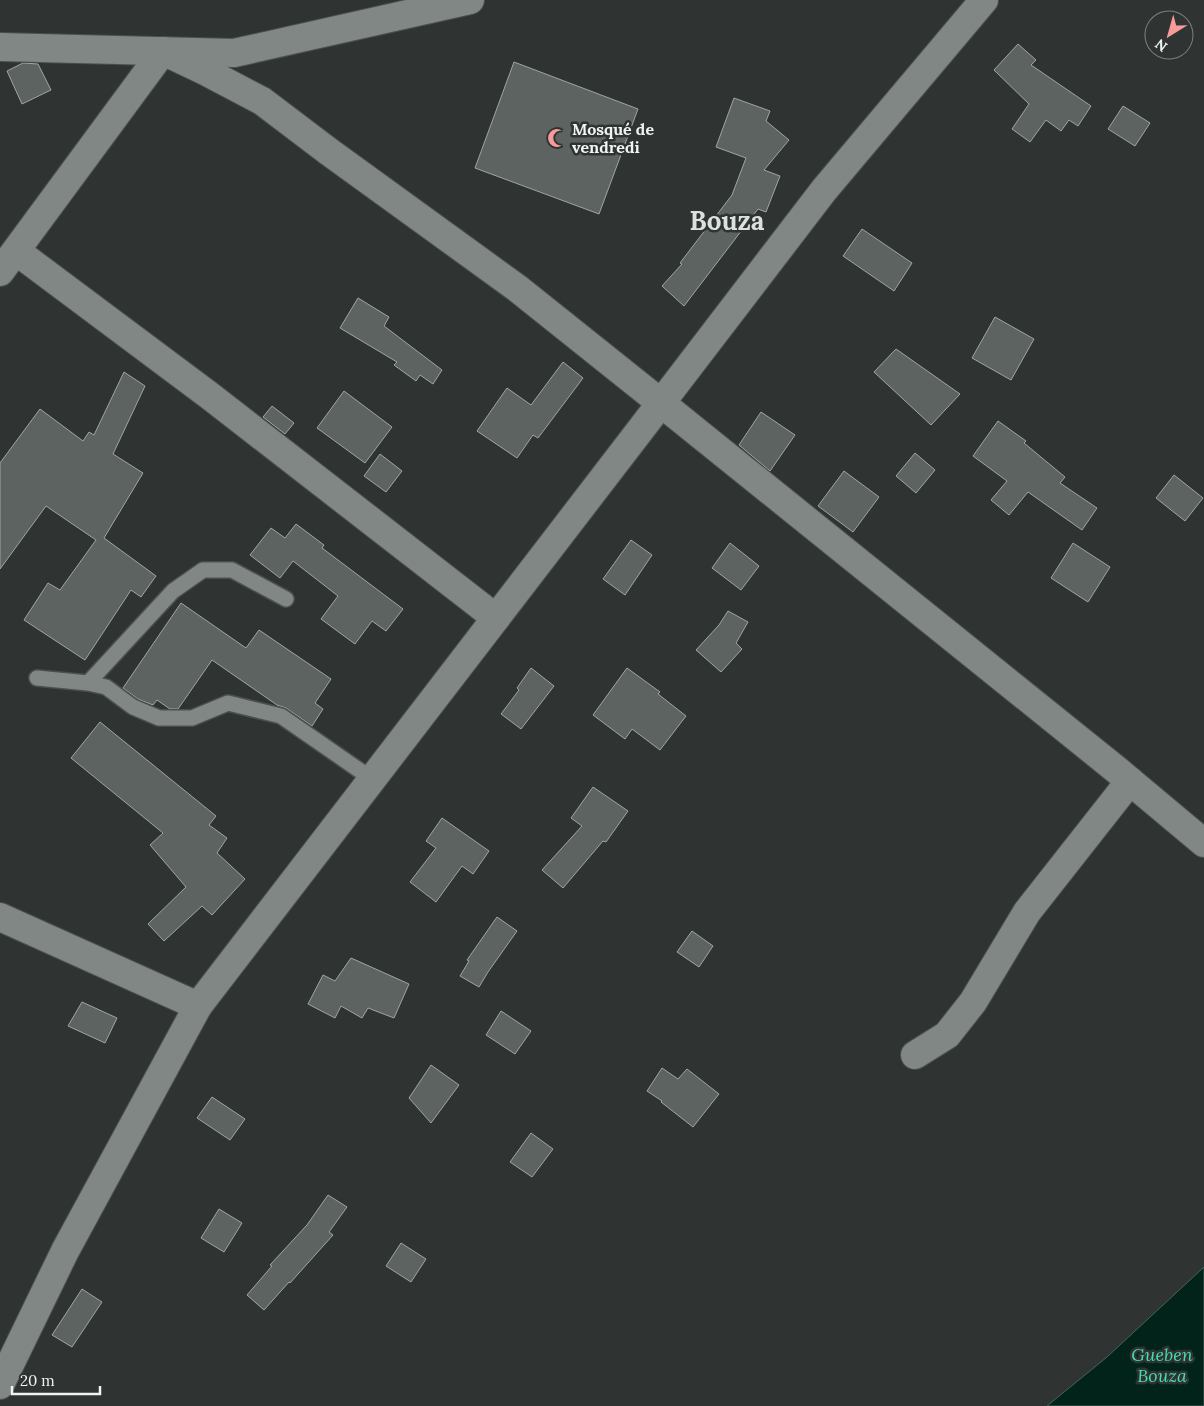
<svg xmlns="http://www.w3.org/2000/svg" width="1204" height="1406" viewBox="0 0 1204 1406" font-family="Lora,serif">
  <style>
    .water { fill: #01231a; stroke: #49625b }
    .building { fill: #5c6360; stroke: #9fa6a3 }
    .lines { fill: none; stroke-linecap: round; stroke-linejoin: round }
    .lane-casing { stroke: #4b504e; stroke-width: 18 }
    .street-casing { stroke: #4b504e; stroke-width: 30 }
    .secondary-casing { stroke: #4b504e; stroke-width: 30 }
    .lane { stroke: #808784; stroke-width: 15 }
    .street { stroke: #808784; stroke-width: 28 }
    .secondary { stroke: #808784; stroke-width: 28 }
    .labels { text-anchor: middle; dominant-baseline: central; stroke-width: 5; stroke-linejoin: round; paint-order: stroke }
    .poi-label { font-size: 16px; font-weight: bold; fill: #f0f4f2; stroke: #2f3432; text-anchor: start }
    .water-label { font-size: 18px; font-style: italic; fill: #44ddb5; stroke: #2f3432 }
    .town-label { font-size: 26px; font-weight: bold; fill: #dae1de; stroke: #2f3432 }
  </style>
  <rect width="100%" height="100%" fill="#2f3432"/>
  <path class="water" d="M1204,1267v139h-157l60,-49z"/>
  <g class="building">
    <path d="M1018,44l18,16 -5,5 60,41 -13,20 -9,-6 -8,11 -15,-11 -16,22 -18,-13 17,-25 -35,-34z"/>
    <path d="M514,62l124,47 -39,105 -124,-46z"/>
    <path d="M23,63l15,1 13,26 -29,14 -15,-33z"/>
    <path d="M734,98l36,13 -4,10 23,19 -25,30 16,6 -14,36 -8,-3 -74,97 -22,-20 20,-22 -2,-1 52,-68 14,-37 -30,-11z"/>
    <path d="M1123,106l27,17 -15,23 -27,-17z"/>
    <path d="M862,229l50,34 -18,28 -51,-35z"/>
    <path d="M358,298l31,19 -5,9 58,44 -9,14 -13,-9 -4,6 -22,-16 3,-3 -57,-34z"/>
    <path d="M995,317l39,22 -23,41 -39,-22z"/>
    <path d="M896,349l64,45 -29,31 -57,-53z"/>
    <path d="M563,362l20,16 -45,60 -5,-3 -16,23 -40,-27 30,-43 24,17z"/>
    <path d="M124,372l21,14 -32,68 30,19 -39,65 52,38 -15,21 -10,-7 -46,70 -61,-40 24,-37 12,7 36,-50 -50,-34 -46,63v-106l40,-54 43,32 6,-9 5,3z"/>
    <path d="M344,391l48,36 -27,36 -48,-35z"/>
    <path d="M272,406l22,17 -9,11 -22,-17z"/>
    <path d="M761,412l34,23 -25,36 -31,-26z"/>
    <path d="M998,421l28,20 -2,2 41,34 -5,6 37,25 -15,22 -54,-38 -19,23 -18,-15 16,-19 -34,-25z"/>
    <path d="M915,453l20,17 -19,23 -20,-17z"/>
    <path d="M380,454l22,17 -16,21 -22,-16z"/>
    <path d="M844,471l35,26 -26,35 -35,-26z"/>
    <path d="M1174,475l29,23 -18,23 -29,-23z"/>
    <path d="M296,524l28,21 -2,3 81,61 -17,22 -14,-10 -17,23 -34,-25 17,-23 -45,-35 -13,17 -30,-23 21,-27 14,10z"/>
    <path d="M631,540l21,15 -27,40 -22,-16z"/>
    <path d="M730,543l29,23 -18,24 -29,-22z"/>
    <path d="M1073,543l37,24 -22,35 -37,-24z"/>
    <path d="M181,603l65,45 13,-18 72,49 -16,24 8,6 -11,17 -26,-18 -9,-3 -65,-45 -34,49h-8l-13,-9 -4,5 -15,-6 -15,-11z"/>
    <path d="M728,611l20,11 -12,21 6,6 -21,23 -25,-22 23,-25z"/>
    <path d="M531,668l23,18 -33,43 -20,-15 18,-24 -2,-2z"/>
    <path d="M627,668l33,24 -2,2 28,22 -26,34 -28,-21 -7,10 -32,-24z"/>
    <path d="M100,722l116,94 -7,9 18,13 -10,15 28,26 -33,36 -10,-9 -38,35 -16,-17 38,-37 -36,-42 13,-12 -92,-75z"/>
    <path d="M593,787l35,24 -22,31 -3,-1 -40,47 -21,-18 40,-44 -11,-8z"/>
    <path d="M442,818l47,33 -16,23 -11,-8 -26,36 -26,-20 26,-34 -10,-7z"/>
    <path d="M497,917l20,14 -29,41 -9,15 -19,-11 9,-15 -2,-1z"/>
    <path d="M692,931l21,15 -14,21 -22,-15z"/>
    <path d="M351,958l58,26 -15,34 -26,-10 -6,10 -21,-12 -6,12 -27,-14 15,-29 12,6z"/>
    <path d="M82,1002l35,16 -12,25 -37,-17z"/>
    <path d="M501,1011l30,20 -16,23 -29,-19z"/>
    <path d="M431,1065l28,20 -28,38 -22,-25z"/>
    <path d="M662,1068l16,11 9,-10 32,25 -26,33 -32,-25 1,-1 -15,-10z"/>
    <path d="M212,1097l33,22 -15,21 -33,-22z"/>
    <path d="M531,1133l22,16 -21,28 -22,-15z"/>
    <path d="M328,1195l19,12 -18,25 4,3 -43,48 -1,-1 -25,28 -17,-15 25,-29 -2,-1 37,-40z"/>
    <path d="M219,1209l23,14 -18,29 -23,-14z"/>
    <path d="M401,1243l25,16 -15,23 -25,-16z"/>
    <path d="M82,1289l20,13 -30,45 -20,-12z"/>
  </g>
  <g class="lines">
    <g class="lane-casing">
      <g id="lane">
        <path d="M37,678l51,5 18,4 27,20 26,11h33l36,-15 53,13 91,63"/>
        <path d="M88,683l85,-92 30,-21h29l54,29"/>
      </g>
    </g>
    <g class="street-casing">
      <g id="street">
        <path d="M0,47l234,6 236,-53"/>
        <path d="M16,251l194,145 286,222"/>
        <path d="M0,272l163,-221 42,20 57,30 66,50 189,137 144,115 -463,603 -133,245 -65,134"/>
        <path d="M0,917l198,89"/>
        <path d="M915,1055l32,-20 26,-33 54,-90 103,-131"/>
      </g>
    </g>
    <g class="secondary-casing">
      <path id="secondary" d="M984,0l-160,190 -163,213 457,368 86,72"/>
    </g>
    <use href="#lane" class="lane"/>
    <use href="#street" class="street"/>
    <use href="#secondary" class="secondary"/>
  </g>
  <defs>
    <g id="mosque-bare" transform="scale(1.5)"><path d="M3.5-4.9A6 6 0 1 0 3.5 4.9A5 5 0 1 1 3.5-4.9Z" fill="#f59b99" stroke="#2f3432" stroke-width="2.5" paint-order="stroke"/></g>
  </defs>
  <g fill-rule="evenodd">
    <use href="#mosque-bare" x="557" y="138"/>
  </g>
  <g class="labels">
    <g class="poi-label">
      <text x="572" y="129">Mosqué de<tspan x="572" dy="18">vendredi</tspan></text>
    </g>
    <g class="water-label">
      <text x="1162" y="1354">Gueben<tspan x="1162" dy="21">Bouza</tspan></text>
    </g>
    <g class="town-label">
      <text x="727" y="220">Bouza</text>
    </g>
  </g>
  <g transform="translate(1169 35) rotate(217)"><circle r="24" fill="#2f3432" stroke="#7c817f"/>
  <path d="M0-4L9 19L0 12L-9 19Z" fill="#f59b99"/>
  <text y="-8" font-size="14" font-weight="bold" text-anchor="middle" fill="#f0f4f2">N</text>
  </g>
  <path d="M12 1386v8h88v-8" fill="none" stroke="#f0f4f2" stroke-width="2.5"/>
  <text x="20" y="1386" font-size="15" fill="#f0f4f2" stroke="#2f3432" stroke-width="4" paint-order="stroke">20 m</text>
</svg>
